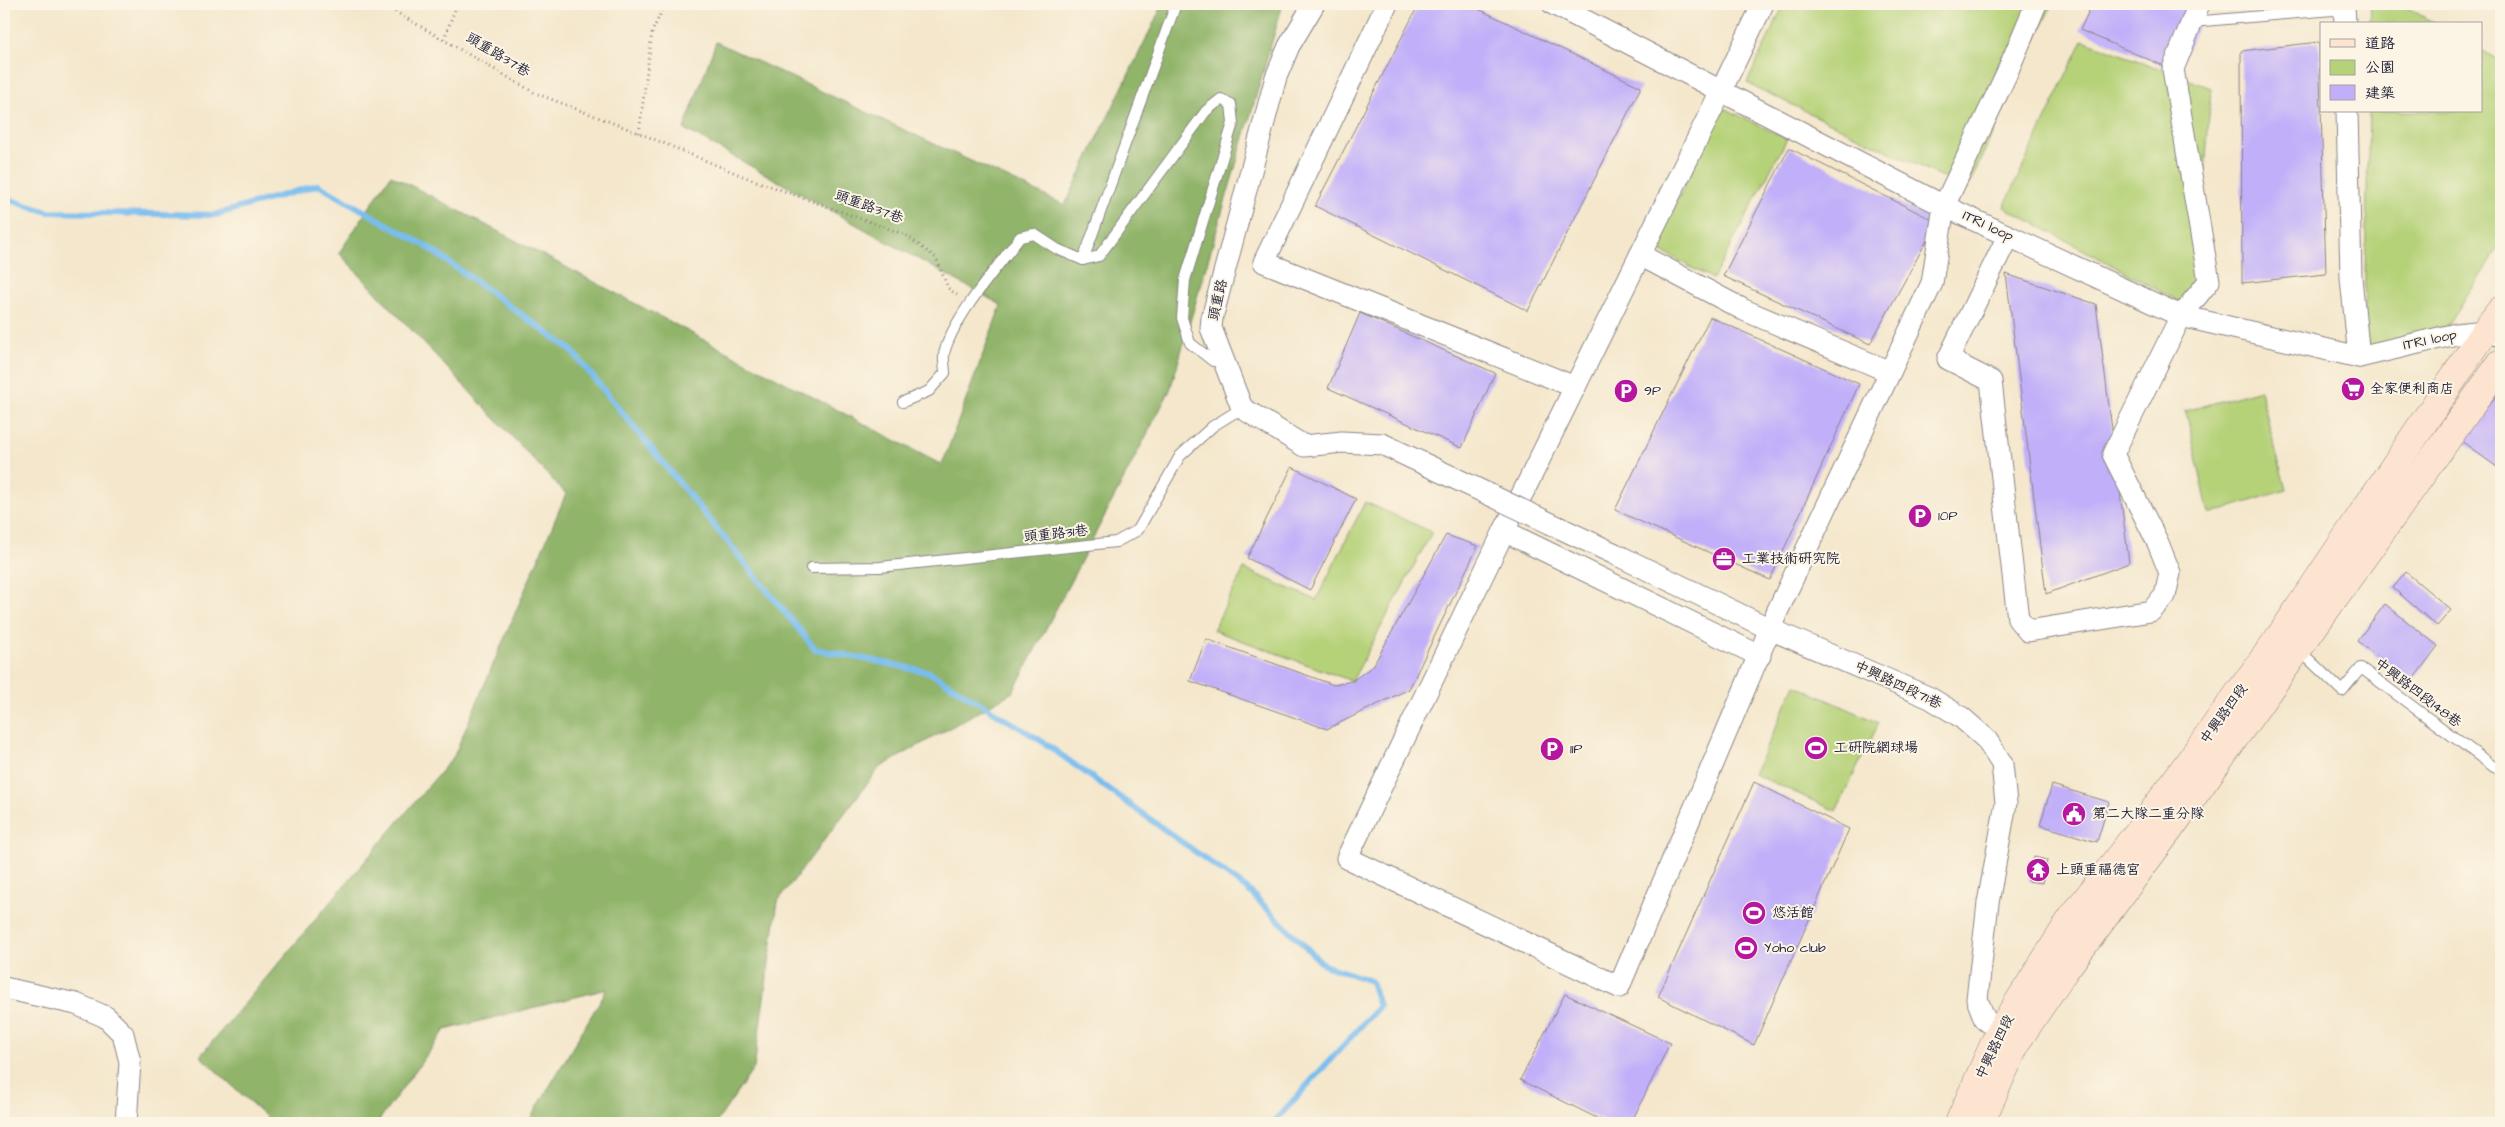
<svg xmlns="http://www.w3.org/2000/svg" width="2505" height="1127" viewBox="0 0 2505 1127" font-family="'Architects Daughter','LXGW WenKai TC',sans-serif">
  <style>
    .green { fill: #b6d279; stroke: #6c7a5a }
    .forest { fill: #90b469; stroke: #596b52 }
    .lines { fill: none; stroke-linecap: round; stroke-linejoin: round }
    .stream { stroke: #79bdf0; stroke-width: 6 }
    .building { fill: #c1aff9 }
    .service-casing { stroke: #8b8484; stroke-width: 12 }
    .minor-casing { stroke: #8b8484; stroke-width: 23 }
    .secondary-casing { stroke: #8b8484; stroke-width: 29 }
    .path { stroke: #8b8484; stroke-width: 3; stroke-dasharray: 1 4; stroke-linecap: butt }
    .service { stroke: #fff; stroke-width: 10 }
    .minor { stroke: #fff; stroke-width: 21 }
    .secondary { stroke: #fde4d1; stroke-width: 28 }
    .minor-bridge-casing { stroke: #8b8484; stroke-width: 23; stroke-linecap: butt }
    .minor-bridge { stroke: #fff; stroke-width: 21 }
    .labels { text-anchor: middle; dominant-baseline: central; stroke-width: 4; stroke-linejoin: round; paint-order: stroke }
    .street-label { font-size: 14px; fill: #22223b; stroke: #fcf5e5 }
    .poi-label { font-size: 14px; fill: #22223b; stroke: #fcf5e5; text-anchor: start }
  </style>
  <rect width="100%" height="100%" fill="#fcf5e5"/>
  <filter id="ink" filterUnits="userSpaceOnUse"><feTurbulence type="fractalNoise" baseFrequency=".02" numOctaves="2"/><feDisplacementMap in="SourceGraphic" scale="10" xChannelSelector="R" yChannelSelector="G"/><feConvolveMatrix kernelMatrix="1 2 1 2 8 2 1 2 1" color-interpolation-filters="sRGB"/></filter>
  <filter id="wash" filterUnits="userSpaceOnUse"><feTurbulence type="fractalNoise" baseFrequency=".0096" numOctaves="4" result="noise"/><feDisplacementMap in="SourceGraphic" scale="20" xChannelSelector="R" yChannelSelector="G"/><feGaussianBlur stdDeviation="1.12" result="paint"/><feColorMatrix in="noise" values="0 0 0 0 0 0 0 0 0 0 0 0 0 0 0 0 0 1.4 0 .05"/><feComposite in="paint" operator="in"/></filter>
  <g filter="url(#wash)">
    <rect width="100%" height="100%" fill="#f4e7cc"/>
    <g class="green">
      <path d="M1784,4h268l-85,185 -220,-106z"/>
      <path d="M2371,4h30l35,20h-66z"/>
      <path d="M2083,40l128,48 -16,222 -191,-103z"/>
      <path d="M2481,50l20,12v182l-62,96 -76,16 6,-245h112z"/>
      <path d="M1722,107l65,32 -74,140 -58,-31z"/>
      <path d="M2260,390l26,100 -77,24 -23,-103z"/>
      <path d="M1365,502l67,30 -80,149 -139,-51 31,-61 72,31z"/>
      <path d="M1795,685l84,38 -43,88 -82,-37z"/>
    </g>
    <path class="forest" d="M1163,4h120l-113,386 -157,302 -134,76 -101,133 -24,167 -38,55h-188l79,-134 -162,41 -68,93h-104l-73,-67 254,-300 112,-262 -227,-241 52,-78 551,290 59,-160 -317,-176 32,-87 349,163z"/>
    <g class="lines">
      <path class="stream" d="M4,198l44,14 167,3 103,-30 108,61 145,104 244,299 114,23 114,70 204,147 77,76 47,16 8,25 -106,117"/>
    </g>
    <g id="blocks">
      <g class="building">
        <path d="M1419,4h49l173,83 -113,224 -213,-105z"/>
        <path d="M1598,4h19l-3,6z"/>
        <path d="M2092,4h116l-30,68 -98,-42z"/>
        <path d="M2319,42l7,232 -84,9 -1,-232z"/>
        <path d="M1789,148l148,74 -67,122 -147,-68z"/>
        <path d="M2006,274l90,30 33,259 -83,31z"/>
        <path d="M1360,313l135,60 -33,75 -134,-60z"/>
        <path d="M1710,317l149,67 -89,196 -155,-70z"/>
        <path d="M2497,395l4,3v72l-41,-30z"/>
        <path d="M1292,467l64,32 -46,91 -63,-32z"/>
        <path d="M1446,535l32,11 -69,143 -82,40 -137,-48 16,-42 128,46 18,-4 21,-15z"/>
        <path d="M2406,572l45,38 -14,16 -44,-38z"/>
        <path d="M2385,604l53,42 -27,36 -54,-41z"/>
        <path d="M1754,782l95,47 -95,216 -96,-48z"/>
        <path d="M2052,785l57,17 -12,40 -57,-17z"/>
        <path d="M2034,857l13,3 -5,23 -14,-2z"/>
        <path d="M1565,994l105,49 -39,80h-24l-87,-43z"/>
      </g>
    </g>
  </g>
  <g filter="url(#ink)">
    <use href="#blocks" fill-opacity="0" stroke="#8b8484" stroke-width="1"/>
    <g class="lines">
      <g class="service-casing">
        <g id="service">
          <path d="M2192,22l153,-13"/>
          <path d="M1083,260l93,-256"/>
          <path d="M903,402l26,-11 16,-18c0,-7 -3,-16 0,-23 11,-36 52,-82 75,-113l14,-3 23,15 26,11 16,-4 107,-145 15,-12 10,5 2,19 -48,157 -3,38 8,25 23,18"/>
          <path d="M811,568l69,-1 236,-25 22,-12 42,-74 33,-30 29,-18"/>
          <path d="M2298,649l44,42 19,-23 133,99 7,1"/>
        </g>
      </g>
      <g class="minor-casing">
        <g id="minor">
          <path d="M1314,4l-25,42 -13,31 -64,241 -1,10 31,80 62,38 38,-4 40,2 70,33"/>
          <path d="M1387,4l-123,258 311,125"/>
          <path d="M1553,4l168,87 -217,440 -157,327 272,129 158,-375 155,-329 12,-77 62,-131 30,-71"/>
          <path d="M1763,4l-42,87 223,115 237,110 178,41 97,-23 29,-3 16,5"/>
          <path d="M2344,4l1,20"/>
          <path d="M2347,111l4,167 8,79"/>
          <path d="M2008,236l-60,123 43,22 27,238 10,12 123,-20 14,-15 5,-23 -12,-30 -45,-89 68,-138 28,-35 -36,-212 26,-65"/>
          <path d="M1640,255l104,55 146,62"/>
          <path d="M1504,531l256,125"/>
          <path d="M1615,554l155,75 160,69 31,19 25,22 16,25 4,39 -18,100 -11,96 8,21 28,19"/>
          <path d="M4,988l72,16 30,13 17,17 7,28 -4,61"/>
        </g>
      </g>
      <g class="secondary-casing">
        <g id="secondary">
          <path d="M1959,1123l41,-92 72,-113 70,-91 139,-192 204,-304 16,-21"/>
          <path d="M1980,1123l37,-82 47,-70 110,-148 327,-460"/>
        </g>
      </g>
      <g class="path">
        <path d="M382,4l153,89 104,40 106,44 161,58 30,23 12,30 9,7"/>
        <path d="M444,39l13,-35"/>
        <path d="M639,133l13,-101 13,-28"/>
      </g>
      <use href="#service" class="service"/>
      <use href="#minor" class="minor"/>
      <use href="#secondary" class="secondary"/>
      <g class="minor-bridge-casing">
        <path id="minor-bridge" d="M1452,477l163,77"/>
      </g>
      <use href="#minor-bridge" class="minor-bridge"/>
    </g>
  </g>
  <defs>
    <g id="supermarket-disc" transform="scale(1.25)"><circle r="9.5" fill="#b5179e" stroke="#fcf5e5"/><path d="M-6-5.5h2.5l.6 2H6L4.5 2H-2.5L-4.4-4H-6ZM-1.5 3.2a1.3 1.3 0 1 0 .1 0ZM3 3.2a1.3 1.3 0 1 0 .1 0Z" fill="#fff"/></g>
    <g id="parking-disc" transform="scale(1.25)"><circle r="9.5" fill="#b5179e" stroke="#fcf5e5"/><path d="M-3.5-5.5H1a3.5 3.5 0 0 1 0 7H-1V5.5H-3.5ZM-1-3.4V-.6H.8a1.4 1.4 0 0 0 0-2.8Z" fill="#fff"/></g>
    <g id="office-disc" transform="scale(1.25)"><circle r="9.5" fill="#b5179e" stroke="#fcf5e5"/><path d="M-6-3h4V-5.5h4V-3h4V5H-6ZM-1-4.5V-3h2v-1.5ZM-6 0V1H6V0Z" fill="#fff"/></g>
    <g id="stadium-disc" transform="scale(1.25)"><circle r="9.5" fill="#b5179e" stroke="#fcf5e5"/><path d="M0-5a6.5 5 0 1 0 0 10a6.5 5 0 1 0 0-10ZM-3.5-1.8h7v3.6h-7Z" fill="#fff"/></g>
    <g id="civic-disc" transform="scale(1.25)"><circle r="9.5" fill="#b5179e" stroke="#fcf5e5"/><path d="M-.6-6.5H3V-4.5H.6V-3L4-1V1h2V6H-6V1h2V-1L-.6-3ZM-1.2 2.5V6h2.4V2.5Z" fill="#fff"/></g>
    <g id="temple-disc" transform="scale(1.25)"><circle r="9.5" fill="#b5179e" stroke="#fcf5e5"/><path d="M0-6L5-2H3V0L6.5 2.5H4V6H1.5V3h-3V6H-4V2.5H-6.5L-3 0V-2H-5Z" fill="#fff"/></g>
  </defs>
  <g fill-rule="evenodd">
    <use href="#supermarket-disc" x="2353" y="389"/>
    <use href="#parking-disc" x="1626" y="391"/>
    <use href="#parking-disc" x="1920" y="516"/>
    <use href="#office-disc" x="1724" y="559"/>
    <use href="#stadium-disc" x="1816" y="748"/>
    <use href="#parking-disc" x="1552" y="749"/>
    <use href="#civic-disc" x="2074" y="814"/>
    <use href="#temple-disc" x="2038" y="870"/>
    <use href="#stadium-disc" x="1754" y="913"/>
    <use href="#stadium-disc" x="1746" y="948"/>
  </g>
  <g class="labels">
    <g class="street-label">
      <text transform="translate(498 55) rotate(31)">頭重路37巷</text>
      <text transform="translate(869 207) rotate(20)">頭重路37巷</text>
      <text transform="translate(1988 226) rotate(25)">ITRI loop</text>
      <text transform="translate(1218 300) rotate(-77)">頭重路</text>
      <text transform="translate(2430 340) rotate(-12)">ITRI loop</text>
      <text transform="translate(1056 534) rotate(-6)">頭重路31巷</text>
      <text transform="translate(1898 685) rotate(25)">中興路四段71巷</text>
      <text transform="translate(2418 693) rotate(37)">中興路四段148巷</text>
      <text transform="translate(2224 714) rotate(-54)">中興路四段</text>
      <text transform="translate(1995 1047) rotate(-64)">中興路四段</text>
    </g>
    <g class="poi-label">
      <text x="2370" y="389">全家便利商店</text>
      <text x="1644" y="391">9P</text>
      <text x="1938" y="516">10P</text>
      <text x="1742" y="559">工業技術研究院</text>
      <text x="1834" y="748">工研院網球場</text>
      <text x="1570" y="749">11P</text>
      <text x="2092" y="814">第二大隊二重分隊</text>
      <text x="2056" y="870">上頭重福德宮</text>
      <text x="1772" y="913">悠活館</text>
      <text x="1764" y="948">Yoho club</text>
    </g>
  </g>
  <rect width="2505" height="1127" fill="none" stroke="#fcf5e5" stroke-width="20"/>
  <rect x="2320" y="22" width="162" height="90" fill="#fcf5e5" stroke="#a5a1a1"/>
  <rect x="2330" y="39" width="25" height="8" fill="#fde4d1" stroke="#a5a1a1"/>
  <text x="2365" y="48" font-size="15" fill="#22223b">道路</text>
  <rect x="2330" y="60" width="25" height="15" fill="#b6d279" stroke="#a5a1a1"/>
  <text x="2365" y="72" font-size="15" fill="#22223b">公園</text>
  <rect x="2330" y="85" width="25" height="15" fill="#c1aff9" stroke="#a5a1a1"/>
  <text x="2365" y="98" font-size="15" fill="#22223b">建築</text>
</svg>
